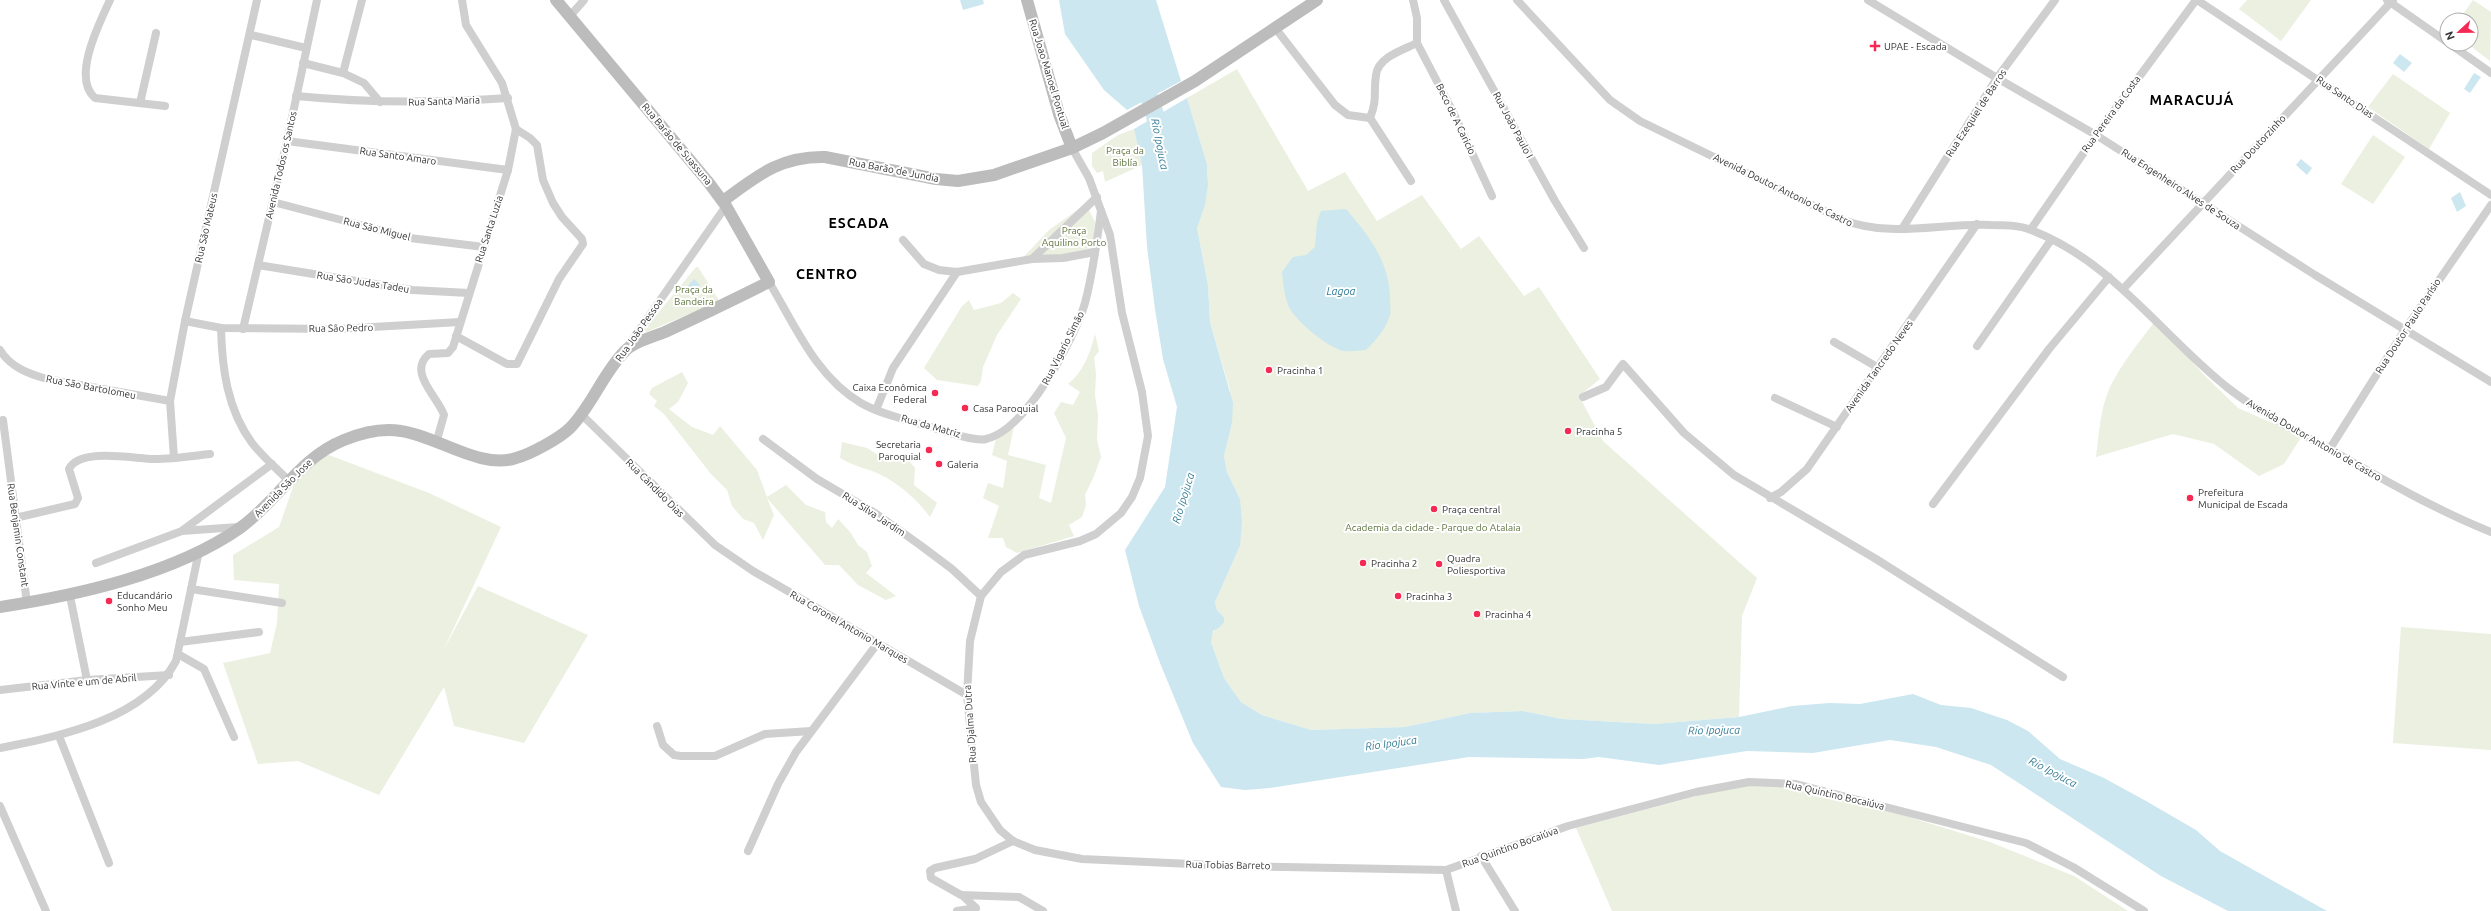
<svg xmlns="http://www.w3.org/2000/svg" width="2491" height="911" viewBox="0 0 2491 911" font-family="Ubuntu,sans-serif">
  <style>
    .green { fill: #ebf0e0 }
    .water { fill: #cce7f0 }
    .lines { fill: none; stroke-linecap: round; stroke-linejoin: round }
    .river { stroke: #cce7f0; stroke-width: 18 }
    .street { stroke: #cfcfcf; stroke-width: 8 }
    .secondary { stroke: #bcbcbc; stroke-width: 12 }
    .poi-dot { fill: #f42a54; stroke: #fff; stroke-width: 1.5 }
    .labels { text-anchor: middle; dominant-baseline: central; stroke-width: 4; stroke-linejoin: round; paint-order: stroke }
    .poi-label { font-size: 10px; fill: #323232; stroke: #fff; text-anchor: start }
    .street-label { font-size: 10px; fill: #323232; stroke: #fff }
    .park-label { font-size: 10px; fill: #5d733b; stroke: #fff }
    .water-label { font-size: 11px; font-style: italic; fill: #367e96; stroke: #fff }
    .district-label { font-size: 14px; font-weight: bold; letter-spacing: 1px; fill: #000; stroke: #fff }
  </style>
  <rect width="100%" height="100%" fill="#fff"/>
  <g class="green">
    <path d="M2247,0h64l-30,41 -42,-32z"/>
    <path d="M2473,0l18,12 -1,49 -22,-17h3v-24h-12z"/>
    <path d="M1237,69l71,122 37,-19 32,49 45,-26 39,54 18,-13 45,60 15,-9 61,92 -21,17 24,45 154,137 -15,38 -3,101 -85,7 -92,-5 -39,-8 -53,2 -65,14 -94,3 -49,-15 -21,-13 -17,-24 -13,-36c0,-8 1,-11 8,-14l5,-11 -7,-7 -2,-8 25,-56v-47l-13,-27 -3,-16 8,-33 -2,-33 -20,-68 -2,-37 -11,-57 11,-50 -1,-14 -20,-66z"/>
    <path d="M2393,74l57,39 -21,36 -61,-42z"/>
    <path d="M1134,129l8,36 -37,17 -2,-11 -6,2 -5,-7v-13l26,-18z"/>
    <path d="M2373,135l32,22 -32,47 -32,-20z"/>
    <path d="M1086,204l9,18 -2,30 -76,12 32,-34z"/>
    <path d="M696,267h2l20,32v3l-72,30 -1,-3z"/>
    <path d="M1013,293l8,6 -24,36 -14,32 -2,14 -3,5 -41,-6 -13,-12 38,-62 7,-6 5,10 27,-7z"/>
    <path d="M2156,320l46,53 36,35 64,28 -18,28 -25,12 -45,-32 -41,-10 -77,23c3,-23 4,-48 14,-70 12,-24 29,-45 46,-67z"/>
    <path d="M1095,334l4,17 -5,7 2,16 -1,21 3,20 -1,25 4,17 -7,19 -9,19 1,10 -4,12 -13,8 5,11 -57,17 -11,-6 -3,-9h-15l11,-32 -16,-8 5,-15 15,5 4,-27 -15,-6 6,-24 17,-9 -7,33 38,10 -7,33 12,5 15,-65 -12,-25 7,-11 12,3 7,-13 -12,-8c16,-13 22,-31 27,-50z"/>
    <path d="M682,372l6,11 -10,19 -9,7 23,18 21,8 7,-9 37,44 10,27 19,-12 20,20 19,7 1,10 6,6 6,-9 13,14 7,12 9,7 5,14 -6,7 30,23 -10,4 -28,-15 -19,-20h-14l-58,-67 7,17 -11,25 -9,-17 -11,-4 -11,-13 -5,-16 -16,-16 -47,-60 -10,-8 3,-5 -8,-7 3,-6z"/>
    <path d="M842,442l25,6 16,10 22,-2 10,12 -1,17 23,18 -7,14c-14,-19 -36,-38 -58,-46 -12,-4 -22,-7 -32,-13z"/>
    <path d="M329,455l100,38 72,34 -58,124 35,-65 110,49 -64,108 -70,-17 -10,-39 -65,108 -81,-34 -40,3 -35,-101 47,-10 7,-30 2,-39 -45,-4 -1,-25 46,-28 21,-60z"/>
    <path d="M2401,627l90,7v116l-98,-7z"/>
    <path d="M1802,784l188,58 84,34 54,35h-516l-36,-83 159,-42z"/>
  </g>
  <g class="water">
    <path d="M960,0h23l1,4 -21,6z"/>
    <path d="M1059,0h97l25,81 -54,29 -23,-20 -39,-56z"/>
    <path d="M2400,54l12,9 -8,9 -11,-9z"/>
    <path d="M2474,73l7,4 -11,16 -6,-4z"/>
    <path d="M1187,98l20,66 1,20 -3,21 -8,23 11,57 2,37 23,81 -1,20 -8,33 3,16 13,27 2,23 -2,24 -25,56 2,8 7,7v5l-5,6 -6,3 -2,11 13,36 17,24 21,13 49,15 94,-3 65,-14 53,-2 39,8 92,5 85,-7 53,-11 37,-3 31,1 53,-10 28,11 30,3 36,12 21,11 32,28 44,19 42,23 50,29 24,21 107,60h-99l-67,-35 -170,-111 -55,-18 -46,-7 -77,13 -66,-2 -88,14 -60,-8 -16,2 -114,-2 -199,31 -25,2 -24,-3 -28,-44 -33,-80 -21,-57 -14,-56 40,-63 12,-80 -14,-48 -8,-50 -8,-62 -5,-82 -8,-36z"/>
    <path d="M2301,159l11,9 -5,7 -11,-10z"/>
    <path d="M2460,192l6,14 -9,6 -6,-14z"/>
    <path d="M1346,209c23,27 44,53 44,91 0,5 1,11 0,15 -4,14 -14,25 -24,35 -7,0 -15,2 -22,1 -16,-3 -50,-31 -56,-46 -4,-11 -5,-22 -6,-33l11,-15 13,-2 9,-8 2,-25 4,-11z"/>
    <path d="M694,279l6,6 -8,9 -6,-6z"/>
  </g>
  <g class="lines">
    <path class="river" d="M1141,75l13,36 6,29"/>
    <g class="street">
      <path d="M110,0c-10,22 -39,78 -15,98l70,8"/>
      <path d="M362,0l-19,73 21,10 16,19"/>
      <path d="M1413,0l4,18v25"/>
      <path d="M1444,0l111,201 29,47"/>
      <path d="M1517,0l93,100 30,21 203,99c48,18 96,3 148,5 13,0 28,0 40,5 82,31 131,106 197,158 32,25 68,43 103,62 51,29 105,60 160,82"/>
      <path d="M1868,0l129,78 99,57 219,140 176,107"/>
      <path d="M2197,0l294,195"/>
      <path d="M2387,0l60,42"/>
      <path d="M570,16l14,-16"/>
      <path d="M1276,29l59,76 13,10 22,3 41,63"/>
      <path d="M251,35l55,13"/>
      <path d="M1417,43l36,69 39,84"/>
      <path d="M2450,44l41,29"/>
      <path d="M303,63l40,10"/>
      <path d="M296,96c71,7 141,7 212,2"/>
      <path d="M140,103l16,-70"/>
      <path d="M1370,118c8,-20 3,-25 6,-43 2,-18 27,-25 41,-32"/>
      <path d="M287,141l221,29"/>
      <path d="M1072,148l17,30 21,57 12,78 20,79 6,44 -8,42 -8,19 -11,16 -25,21 -16,7 -56,14 -23,17 -20,24 -11,45 -3,54 9,90 5,17 19,28 13,11 22,9 47,9 153,7 211,4 122,-44 128,-34 53,-10 47,2 230,59 47,24 71,44"/>
      <path d="M273,202l137,36 74,9"/>
      <path d="M1902,229l95,-151 58,-78"/>
      <path d="M2031,229l65,-94 100,-135"/>
      <path d="M903,240l21,24 15,6 18,2 75,-13 65,-62"/>
      <path d="M1032,259l31,-1 32,-6"/>
      <path d="M258,265l154,25 57,3"/>
      <path d="M769,282c26,43 47,95 92,121 19,11 43,16 63,22 15,4 48,17 62,14 40,-9 88,-99 99,-136 8,-30 12,-61 16,-92"/>
      <path d="M2124,288l269,-288"/>
      <path d="M185,321l36,7 117,1 122,-7"/>
      <path d="M221,328c1,40 6,81 31,115 10,13 24,25 36,37"/>
      <path d="M243,329l44,-188 30,-141"/>
      <path d="M456,336l51,28h10l42,-85 24,-35 -1,-5 -20,-22 -9,-14 -10,-23 -6,-35 -7,-7 -14,-9"/>
      <path d="M1834,342l43,25"/>
      <path d="M628,346l98,-140"/>
      <path d="M1977,346l74,-106"/>
      <path d="M0,350c10,17 29,24 47,29l123,22"/>
      <path d="M1583,397l23,-10 17,-23 61,69 50,42 142,84 187,118"/>
      <path d="M1775,398l62,29"/>
      <path d="M876,410l17,-42 64,-96"/>
      <path d="M581,414l134,131 38,26 214,124"/>
      <path d="M3,420l24,183"/>
      <path d="M763,439l54,40 58,34 45,32 32,24 29,27"/>
      <path d="M437,440l7,-25c-6,-18 -37,-43 -15,-61l19,-1 5,-6 55,-177 8,-41 -14,-46 -36,-58 -4,-25"/>
      <path d="M2329,450l77,-122 85,-123"/>
      <path d="M174,458l-4,-57 15,-80 72,-321"/>
      <path d="M1770,498l11,-6 26,-23 170,-245"/>
      <path d="M1933,504l116,-155 60,-72"/>
      <path d="M15,518l60,-14 3,-6 -9,-29c11,-22 66,-10 85,-10 19,0 38,-3 56,-5"/>
      <path d="M183,530l89,-66"/>
      <path d="M96,563l86,-32 56,-4"/>
      <path d="M191,589l91,14"/>
      <path d="M70,596l17,84"/>
      <path d="M180,642l79,-10"/>
      <path d="M178,654l26,15 30,68"/>
      <path d="M0,690l87,-10 82,-5"/>
      <path d="M657,726l6,19 11,10 7,1h34l50,-22 46,-3"/>
      <path d="M59,736l50,127"/>
      <path d="M0,748c60,-12 144,-28 176,-87l23,-110"/>
      <path d="M0,806l46,105"/>
      <path d="M1013,841l-38,18 -40,9 -5,3 1,7 30,17 58,2 24,14"/>
      <path d="M748,851l30,-67 18,-32 81,-108"/>
      <path d="M1481,856l34,55"/>
      <path d="M1446,870l10,41"/>
      <path d="M957,911l19,-3 -14,-13"/>
    </g>
    <g class="secondary">
      <path d="M1027,0l32,114 13,34"/>
      <path d="M723,201c34,-25 57,-45 102,-44l111,22 22,2 36,-6 78,-27 31,-15 92,-52 122,-81"/>
      <path d="M0,607c78,-12 174,-33 240,-79 38,-27 59,-70 104,-88 17,-7 39,-12 57,-9 36,5 80,39 115,27 15,-4 44,-20 54,-30 22,-22 33,-55 55,-77 8,-9 28,-14 40,-19 35,-16 70,-33 104,-50l-43,-76 -17,-23 -153,-183"/>
    </g>
  </g>
  <g class="poi-dot">
    <path d="M1873 40h4v4h4v4h-4v4h-4v-4h-4v-4h4z"/>
    <circle cx="1269" cy="370" r="4"/>
    <circle cx="935" cy="393" r="4"/>
    <circle cx="965" cy="408" r="4"/>
    <circle cx="1568" cy="431" r="4"/>
    <circle cx="929" cy="450" r="4"/>
    <circle cx="939" cy="464" r="4"/>
    <circle cx="2190" cy="498" r="4"/>
    <circle cx="1434" cy="509" r="4"/>
    <circle cx="1363" cy="563" r="4"/>
    <circle cx="1439" cy="564" r="4"/>
    <circle cx="1398" cy="596" r="4"/>
    <circle cx="109" cy="601" r="4"/>
    <circle cx="1477" cy="614" r="4"/>
  </g>
  <g class="labels">
    <g class="poi-label">
      <text x="1884" y="46">UPAE - Escada</text>
      <text x="1277" y="370">Pracinha 1</text>
      <text x="927" y="387" text-anchor="end">Caixa Econômica<tspan x="927" dy="12">Federal</tspan></text>
      <text x="973" y="408">Casa Paroquial</text>
      <text x="1576" y="431">Pracinha 5</text>
      <text x="921" y="444" text-anchor="end">Secretaria<tspan x="921" dy="12">Paroquial</tspan></text>
      <text x="947" y="464">Galeria</text>
      <text x="2198" y="492">Prefeitura<tspan x="2198" dy="12">Municipal de Escada</tspan></text>
      <text x="1442" y="509">Praça central</text>
      <text x="1447" y="558">Quadra<tspan x="1447" dy="12">Poliesportiva</tspan></text>
      <text x="1371" y="563">Pracinha 2</text>
      <text x="117" y="595">Educandário<tspan x="117" dy="12">Sonho Meu</tspan></text>
      <text x="1406" y="596">Pracinha 3</text>
      <text x="1485" y="614">Pracinha 4</text>
    </g>
    <g class="street-label">
      <text transform="translate(1049 74) rotate(73)">Rua Joao Manoel Pontual</text>
      <text transform="translate(2345 97) rotate(34)">Rua Santo Dias</text>
      <text transform="translate(444 101) rotate(-2)">Rua Santa Maria</text>
      <text transform="translate(1976 113) rotate(-57)">Rua Ezequiel de Barros</text>
      <text transform="translate(2111 114) rotate(-54)">Rua Pereira da Costa</text>
      <text transform="translate(1456 119) rotate(64)">Beco de A Caricio</text>
      <text transform="translate(1513 125) rotate(62)">Rua João Paulo I</text>
      <text transform="translate(677 144) rotate(50)">Rua Barão de Suassuna</text>
      <text transform="translate(2258 144) rotate(-47)">Rua Doutorzinho</text>
      <text transform="translate(398 156) rotate(8)">Rua Santo Amaro</text>
      <text transform="translate(281 165) rotate(-77)">Avenida Todos os Santos</text>
      <text transform="translate(894 170) rotate(11)">Rua Barão de Jundia</text>
      <text transform="translate(2181 189) rotate(33)">Rua Engenheiro Alves de Souza</text>
      <text transform="translate(1783 190) rotate(26)">Avenida Doutor Antonio de Castro</text>
      <text transform="translate(206 228) rotate(-77)">Rua São Mateus</text>
      <text transform="translate(377 229) rotate(14)">Rua São Miguel</text>
      <text transform="translate(489 229) rotate(-72)">Rua Santa Luzia</text>
      <text transform="translate(363 282) rotate(9)">Rua São Judas Tadeu</text>
      <text transform="translate(2408 326) rotate(-57)">Rua Doutor Paulo Parísio</text>
      <text transform="translate(341 328) rotate(-1)">Rua São Pedro</text>
      <text transform="translate(639 330) rotate(-55)">Rua João Pessoa</text>
      <text transform="translate(1063 348) rotate(-63)">Rua Vigario Simão</text>
      <text transform="translate(1879 366) rotate(-55)">Avenida Tancredo Neves</text>
      <text transform="translate(91 387) rotate(11)">Rua São Bartolomeu</text>
      <text transform="translate(931 426) rotate(16)">Rua da Matriz</text>
      <text transform="translate(2314 440) rotate(30)">Avenida Doutor Antonio de Castro</text>
      <text transform="translate(283 488) rotate(-45)">Avenida São Jose</text>
      <text transform="translate(655 488) rotate(45)">Rua Cândido Dias</text>
      <text transform="translate(874 514) rotate(33)">Rua Silva Jardim</text>
      <text transform="translate(18 535) rotate(82)">Rua Benjamin Constant</text>
      <text transform="translate(849 627) rotate(30)">Rua Coronel Antonio Marques</text>
      <text transform="translate(84 682) rotate(-5)">Rua Vinte e um de Abril</text>
      <text transform="translate(970 724) rotate(-94)">Rua Djalma Dutra</text>
      <text transform="translate(1835 795) rotate(13)">Rua Quintino Bocaiúva</text>
      <text transform="translate(1510 847) rotate(-20)">Rua Quintino Bocaiúva</text>
      <text transform="translate(1228 865) rotate(1)">Rua Tobias Barreto</text>
    </g>
    <g class="park-label">
      <text x="1125" y="150">Praça da<tspan x="1125" dy="12">Biblía</tspan></text>
      <text x="1074" y="230">Praça<tspan x="1074" dy="12">Aquilino Porto</tspan></text>
      <text x="694" y="289">Praça da<tspan x="694" dy="12">Bandeira</tspan></text>
      <text x="1433" y="527">Academia da cidade - Parque do Atalaia</text>
    </g>
    <g class="water-label">
      <text transform="translate(1160 144) rotate(79)">Rio Ipojuca</text>
      <text x="1341" y="291">Lagoa</text>
      <text transform="translate(1183 498) rotate(-73)">Rio Ipojuca</text>
      <text transform="translate(1714 730) rotate(-1)">Rio Ipojuca</text>
      <text transform="translate(1391 743) rotate(-8)">Rio Ipojuca</text>
      <text transform="translate(2053 772) rotate(28)">Rio Ipojuca</text>
    </g>
    <g class="district-label">
      <text x="2192" y="100">MARACUJÁ</text>
      <text x="859" y="223">ESCADA</text>
      <text x="827" y="274">CENTRO</text>
    </g>
  </g>
  <g transform="translate(2459 32) rotate(248)"><circle r="19" fill="#ffffff" stroke="#adadad"/>
  <path d="M0-3L7 15L0 10L-7 15Z" fill="#f42a54"/>
  <text y="-6" font-size="11" font-weight="bold" text-anchor="middle" fill="#323232">N</text>
  </g>
</svg>
